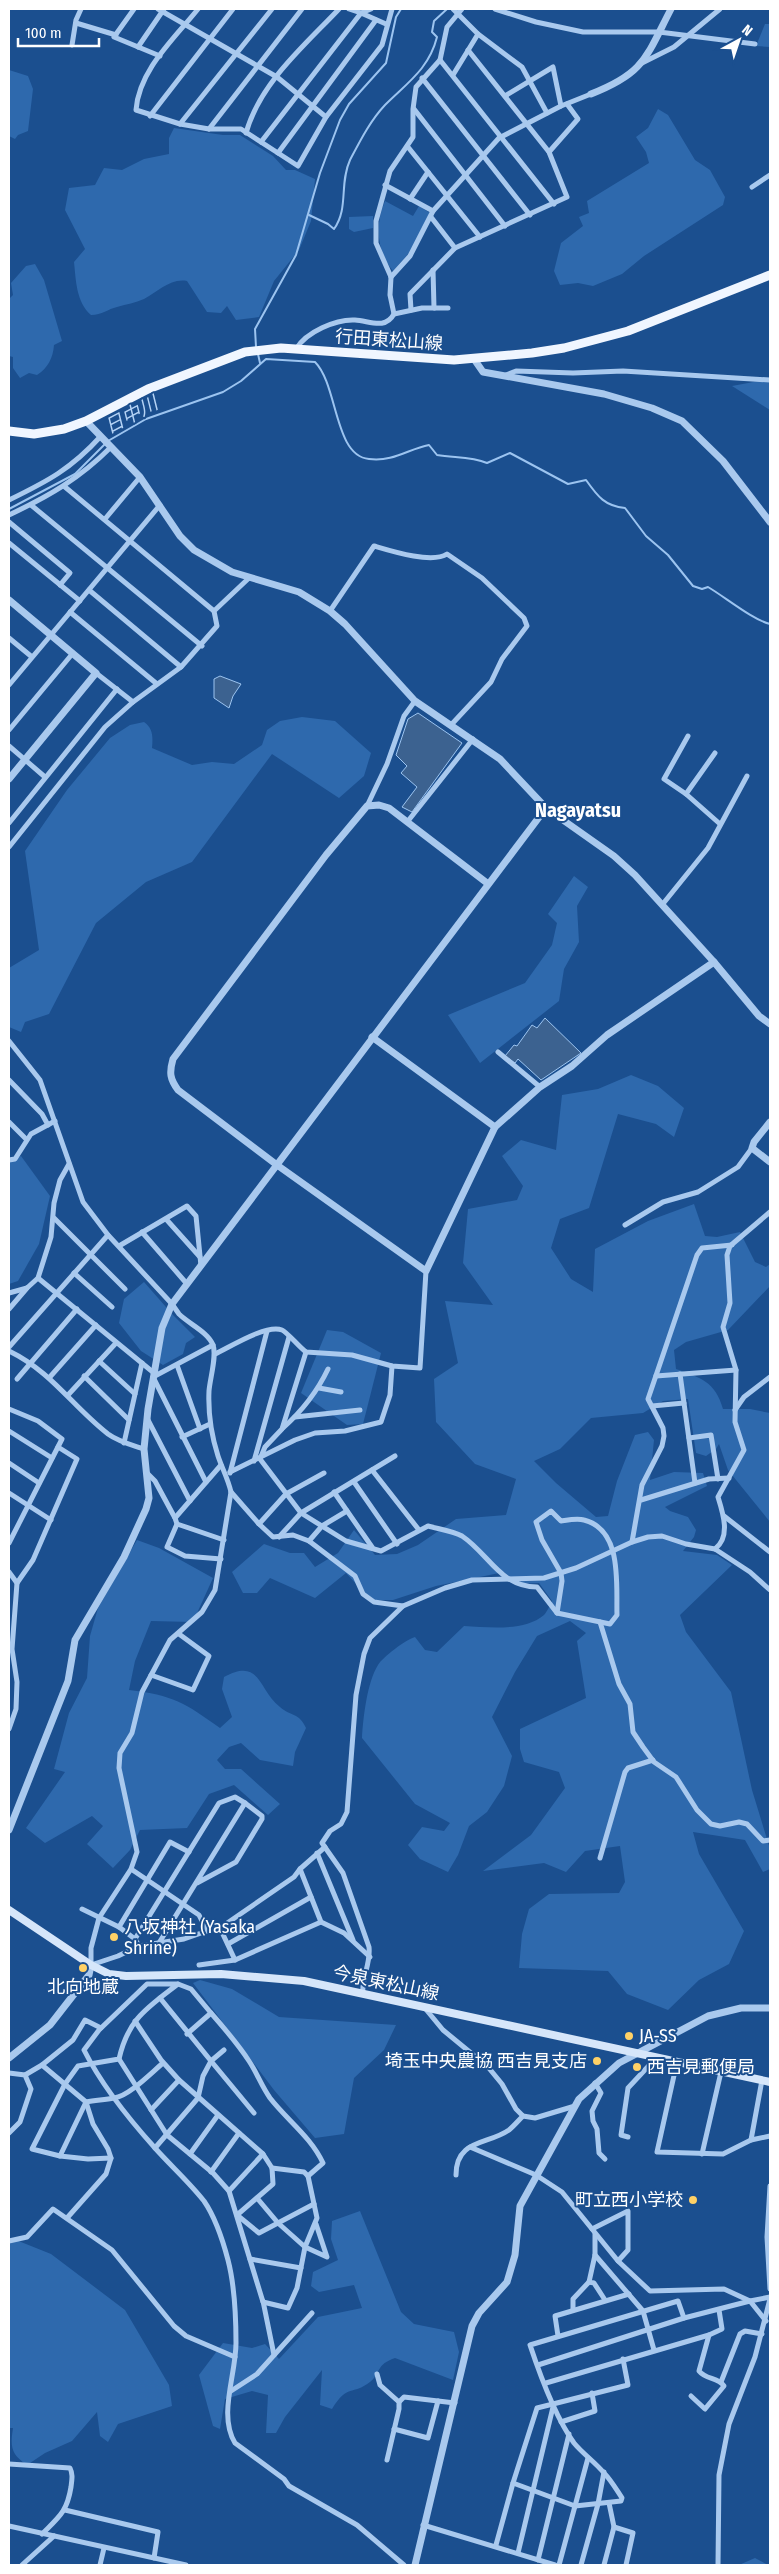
<svg xmlns="http://www.w3.org/2000/svg" width="779" height="2574" viewBox="0 0 779 2574" font-family="'Fira Sans Condensed','Noto Sans JP',sans-serif">
  <style>
    .green { fill: #2e69ad }
    .water { fill: #3c6290; stroke: #9cc4f0 }
    .lines { fill: none; stroke-linecap: round; stroke-linejoin: round }
    .stream { stroke: #9cc4f0; stroke-width: 2 }
    .minor { stroke: #a9c9ee; stroke-width: 5 }
    .tertiary { stroke: #a9c9ee; stroke-width: 7 }
    .secondary { stroke: #d6e6fa; stroke-width: 8 }
    .primary { stroke: #f0f6ff; stroke-width: 9 }
    .poi-dot { fill: #ffd166; stroke: #1b4f8f; stroke-width: 2 }
    .labels { text-anchor: middle; dominant-baseline: central; stroke-width: 4; stroke-linejoin: round; paint-order: stroke }
    .street-label { font-size: 18px; fill: #fff; stroke: #1b4f8f }
    .poi-label { font-size: 18px; fill: #fff; stroke: #1b4f8f; text-anchor: start }
    .water-label { font-size: 19px; font-style: italic; fill: #b5d3f5; stroke: #1b4f8f }
    .quarter-label { font-size: 20px; font-weight: bold; fill: #fff; stroke: #1b4f8f }
  </style>
  <rect width="100%" height="100%" fill="#1b4f8f"/>
  <g class="green">
    <path d="M765,24h5v23l-14,-1z"/>
    <path d="M9,70l19,6 5,13 -5,42 -10,4 -3,4 -6,-3z"/>
    <path d="M658,109l10,6 27,45 15,10 15,27 -2,8 -79,51 -22,18 -29,12 -15,-3 -18,2 -6,-14 7,-28 22,-17 -4,-9 10,-4 -2,-12 62,-38 -3,-11 -10,-15 12,-9z"/>
    <path d="M174,128l49,7h17l33,21 13,14h9l20,9 -4,42 -12,29 -25,31 -15,36 -23,3 -9,-14 -6,7 -14,-1 -20,-31c-17,-3 -29,11 -43,18 -9,4 -17,5 -27,8 -9,2 -15,8 -26,8 -15,-13 -15,-35 -17,-53l11,-13 -20,-39 4,-22 26,-3 9,-17 18,2 22,-11 25,-5v-16z"/>
    <path d="M385,201l28,15 6,-10 11,7 -21,40 -16,18c-17,-21 -18,-47 -8,-70z"/>
    <path d="M373,216v12l-19,4 -5,-3v-12z"/>
    <path d="M35,264l9,16 18,61 -8,4c-1,13 -6,23 -17,30l-8,-2 -9,5 -7,-10v-11l-4,-1v-57l4,-4 -2,-12 15,-17z"/>
    <path d="M770,379v31l-38,-24z"/>
    <path d="M302,717l33,4 36,32 -7,23 -25,22 -67,-44 -80,108 -46,20 -50,41 -47,91 -24,8 -4,10 -12,-5v-59l30,-18 -14,-99 42,-61 43,-52 20,-13 14,-3c9,6 9,15 8,26l40,17 20,-3 22,2 28,-19 5,-15 13,-9z"/>
    <path d="M574,876l14,11 -11,19 2,36 -15,27 -5,32 -79,62 -32,-48 77,-32 27,-38 5,-22 -9,-9z"/>
    <path d="M631,1075l27,11 26,22 -10,29 -18,-13 -38,-10 -29,94 -29,11 -9,29 20,31 22,13 2,-43 53,-28 46,-17 11,32 12,1 23,-5 15,30 11,5 4,-3v22l-42,44 -42,12 -12,8 2,19c25,9 39,12 47,40h27l20,4v109l-42,-52 -9,-26 -3,5 -10,7 -10,-3 -8,-54 -25,2 -20,12 -52,5 -31,31 -26,12 22,22 40,34 12,-1 9,-35 18,-46 13,-3 6,8 -4,40 24,-8 29,1 4,13 -42,21 5,4 18,6 8,13 -2,7 -11,14 34,4 15,10 -52,50 6,17 45,60 21,98 18,59v20l-7,3 -18,-32 -52,-8 6,22 45,77 -15,33 -30,16 -31,30 -41,-16 -19,-23 -89,-3 3,-34 7,-25 20,-15 70,-1 6,-11 -5,-36 -35,5 -19,21 -22,-9 -61,8 48,-36 34,-47 -6,-16 -35,-10 -4,-13v-20l66,-31 -9,-57 9,-8 -16,-12 -33,15 -22,36 -23,45 20,39 -8,30 -17,26 -18,14 -11,29 -10,17 -28,-13 -12,-14 14,-18 22,4 6,-8 -35,-19 -53,-66c1,-19 5,-56 16,-73 5,-8 27,-25 37,-28l10,13 12,2 27,-26c24,1 60,6 80,-11 3,-3 6,-10 8,-14l-13,-18 -21,1 -14,-12 -68,14 -43,14h-22l-25,-27 -31,25 -45,-20 -13,15h-14l-11,-21 32,-28 26,9h14l11,14 23,-14 16,-23 21,25 22,-1 21,-9 38,-26 50,-4 10,-36 -41,-15 -39,-42 -2,-43 24,-16 -13,-62 48,4 -30,-42 5,-54 49,-9 6,-14 -21,-30 19,-16 35,10 6,-55 36,-6z"/>
    <path d="M21,1156l29,40 -11,48 -21,37 -9,3v-122z"/>
    <path d="M144,1282l29,33 22,22 -9,6 -3,11 -20,11 -22,-14 -22,-28 5,-24z"/>
    <path d="M327,1330l16,2 38,21 -18,71 -16,1 -46,-32z"/>
    <path d="M137,1540l22,8 54,30 -20,44 -42,-1 -16,40 -6,29c44,5 56,13 91,38l12,-11 -10,-28 2,-12c37,-20 34,13 56,30 11,10 19,5 26,21l-11,24 -2,14 -33,-6 -19,-17 -12,4 -12,13 8,9h16l39,35 -12,11 -34,-30 -25,9 -22,34 -47,2 -10,20 -17,18 -26,-24 16,-18 -11,-10 -47,27 -19,-15 39,-56 -11,-3 15,-56 18,-35 3,-42 8,-28z"/>
    <path d="M200,1980l32,9 47,28 117,8 -12,25 -30,28 -10,56 -29,4 -41,-48 -81,-107z"/>
    <path d="M360,2211l41,101 13,12 40,8 5,20 -6,28 -58,-22c-20,7 -13,14 -25,24 -18,14 -22,1 -38,27l-12,-4 2,-35 -37,47 -9,16h-10l2,-38 -16,-4 -27,8 -5,30 -7,-3 -14,-51 24,-32 29,5 13,-4 14,15 39,-42 44,-9 -8,-23 -35,7 -8,-6 2,-14 25,-12 -7,-21 1,-18z"/>
    <path d="M16,2240l35,14 74,56 44,75 3,21 -54,18 -10,18 -8,-6 -3,-24 -25,29 -27,12 -18,12c-16,-11 -17,-18 -14,-37h-4v-184z"/>
    <path d="M755,2558l13,7h-29z"/>
  </g>
  <g class="water">
    <path d="M220,676l21,8 -8,12 -4,12 -15,-10v-19z"/>
    <path d="M418,713l44,30 -50,69 -10,-5 15,-20 -16,-14 6,-7 -11,-11 12,-36z"/>
    <path d="M545,1018l36,35 -40,27 -23,-21 -3,4 -10,-7 9,-11 3,1 15,-21 5,3z"/>
  </g>
  <g class="lines">
    <g class="stream">
      <path d="M309,215l19,9 6,5c15,-21 5,-45 16,-69 10,-19 20,-39 35,-55 22,-22 44,-36 52,-68l-5,-5 2,-11 13,-12"/>
      <path d="M256,347l-1,-18 41,-74 24,-82 20,-53 9,-16 37,-41 10,-46 5,-8"/>
      <path d="M258,354l2,9"/>
      <path d="M108,441l38,-22 77,-27 18,-11 25,-22 49,3c23,23 19,94 54,97 25,3 39,-10 60,-14l8,10c18,3 34,1 50,8l23,-10 58,31 18,-4c12,17 19,26 39,28l21,28 22,19 25,31 9,3 6,-2c17,10 45,33 62,37"/>
      <path d="M9,509l66,-35 30,-30"/>
    </g>
    <g class="minor">
      <path d="M134,9l-20,28 46,19"/>
      <path d="M158,9l119,68 49,40"/>
      <path d="M198,9c-24,30 -59,61 -62,101l44,14 29,5h32l37,24 98,-133"/>
      <path d="M349,9l12,4 10,-4"/>
      <path d="M495,9l41,13 47,10h76l96,12"/>
      <path d="M76,23l40,12"/>
      <path d="M478,34l44,33 25,46"/>
      <path d="M72,45l4,-25 5,-11"/>
      <path d="M138,47l26,-38"/>
      <path d="M440,60l7,-33 15,-18"/>
      <path d="M642,63l32,-16 46,-38"/>
      <path d="M453,75l25,-41 -25,-25"/>
      <path d="M422,78l108,137"/>
      <path d="M505,96l48,-29 8,39"/>
      <path d="M414,109l91,117"/>
      <path d="M150,116l83,-107"/>
      <path d="M180,124l92,-115"/>
      <path d="M209,129l93,-120"/>
      <path d="M246,133c14,-50 58,-87 93,-124"/>
      <path d="M261,142l100,-129 25,11"/>
      <path d="M408,147l72,90"/>
      <path d="M549,152l29,-33 -11,-15"/>
      <path d="M278,153l20,13 28,-49 56,-72 10,-36"/>
      <path d="M385,185l48,26"/>
      <path d="M752,187l18,-12"/>
      <path d="M410,199l18,-27"/>
      <path d="M431,217l24,31"/>
      <path d="M433,270l1,38"/>
      <path d="M391,277l19,-21 23,-45 66,-73 62,-32 30,-12"/>
      <path d="M411,310l-1,-16 45,-46 112,-51 -18,-45 -81,-102"/>
      <path d="M394,314l28,-6h26"/>
      <path d="M296,349c10,-17 40,-30 59,-29 15,1 30,10 39,-6l-4,-19 1,-18 -15,-34v-22l14,-50 23,-34v-28l3,-22 24,-27 114,144"/>
      <path d="M506,375l10,-4 57,2 50,-2 147,9"/>
      <path d="M65,487l149,124"/>
      <path d="M9,500c39,-19 62,-31 92,-64"/>
      <path d="M31,505l171,141"/>
      <path d="M9,515c40,-19 70,-36 102,-68"/>
      <path d="M105,519l35,-42"/>
      <path d="M9,522l61,51 -10,12"/>
      <path d="M9,543l71,58"/>
      <path d="M89,590l92,77"/>
      <path d="M330,611l44,-65c17,5 58,18 73,8l35,24 42,40 3,8 -25,33 -11,23 -40,43"/>
      <path d="M70,612l87,72"/>
      <path d="M9,638l23,19"/>
      <path d="M96,673l37,29"/>
      <path d="M9,685l151,-180"/>
      <path d="M9,730l64,-77"/>
      <path d="M9,746l36,31"/>
      <path d="M715,753l-29,41 34,30"/>
      <path d="M686,794l-22,-15 24,-43"/>
      <path d="M367,806l20,-42 17,-48 11,-15"/>
      <path d="M408,821l65,-82"/>
      <path d="M9,823l108,-134"/>
      <path d="M9,847l96,-120 28,-25 48,-35 36,-41 -3,-15 35,-33"/>
      <path d="M662,905l46,-57 39,-72"/>
      <path d="M9,1041l31,39 43,122 25,33 64,69 7,10c10,10 29,18 34,31 4,11 -3,33 -4,46 -1,22 2,43 9,65 4,12 10,23 13,36l-16,98 -13,22 -32,28 -28,52 -10,41 -12,20 -1,15 18,84 -6,17 -32,49 -8,30v17l27,-9 21,-10 45,-7 23,-8 -8,-16 -68,-46"/>
      <path d="M498,1052l42,35"/>
      <path d="M9,1080l33,34 6,11"/>
      <path d="M9,1122l17,17"/>
      <path d="M9,1160l6,-1 16,-25 24,-13"/>
      <path d="M54,1218l71,71"/>
      <path d="M166,1219l34,38"/>
      <path d="M625,1225l38,-23 35,-10 40,-25 14,-19"/>
      <path d="M142,1232l45,52"/>
      <path d="M119,1246l68,-40 9,10 5,50"/>
      <path d="M74,1273l38,34"/>
      <path d="M38,1278l116,95"/>
      <path d="M9,1293l18,-5 11,-10 13,-41 3,-34 6,-23 9,-16"/>
      <path d="M9,1309l18,-21"/>
      <path d="M9,1347l99,-112"/>
      <path d="M9,1351c43,21 63,55 99,83 11,8 24,11 36,15"/>
      <path d="M306,1352l-24,77 -17,18 -5,12 41,54 45,28 35,10 47,-25c11,3 25,5 34,10 27,18 38,51 75,51l20,26"/>
      <path d="M215,1354c15,-7 51,-30 67,-24 5,2 18,18 24,22l46,3 40,11 28,2 6,-97"/>
      <path d="M99,1361l36,33"/>
      <path d="M177,1365l23,64"/>
      <path d="M680,1374l15,109"/>
      <path d="M84,1376l45,44"/>
      <path d="M656,1376l80,-6"/>
      <path d="M49,1378l47,-53"/>
      <path d="M17,1379l60,-70"/>
      <path d="M319,1388l22,4"/>
      <path d="M68,1395l48,-52"/>
      <path d="M652,1406l32,-3"/>
      <path d="M9,1409l29,12 24,18 -53,104"/>
      <path d="M735,1410l9,-13 26,-20"/>
      <path d="M295,1417l65,-7"/>
      <path d="M148,1420l42,81"/>
      <path d="M283,1428c19,-17 34,-36 45,-59"/>
      <path d="M9,1431l43,27"/>
      <path d="M182,1437l28,-13"/>
      <path d="M689,1438l22,-3 7,44"/>
      <path d="M124,1443l18,-80"/>
      <path d="M254,1461l35,-124"/>
      <path d="M9,1463l30,20"/>
      <path d="M372,1470l47,60"/>
      <path d="M230,1472l65,-32 20,-7 30,-2 36,-9 9,-27 2,-29"/>
      <path d="M147,1473l8,8 20,37 2,6 -10,23 18,9 36,3"/>
      <path d="M230,1473l37,-142"/>
      <path d="M206,1482l-53,-105 60,-32"/>
      <path d="M354,1482l43,62"/>
      <path d="M231,1492l28,32 14,13 20,-2 16,6 46,35 8,18 11,8 29,4"/>
      <path d="M334,1492l38,55"/>
      <path d="M9,1493l42,27"/>
      <path d="M641,1500l68,-21 20,-1"/>
      <path d="M551,1511l10,10c7,-1 16,-3 23,-1 39,10 32,65 33,95l-7,9 -53,-11 5,-32 -1,-8 -19,-33 -6,-18z"/>
      <path d="M724,1516l46,36"/>
      <path d="M175,1518l46,-53"/>
      <path d="M177,1524l47,16"/>
      <path d="M259,1524l27,-30 38,-21"/>
      <path d="M279,1537l22,-24 94,-57"/>
      <path d="M309,1541l13,-15 25,-15"/>
      <path d="M632,1542l10,-57 20,-39 2,-10 -1,-8 -15,-29 49,-144 5,-7 30,-3"/>
      <path d="M715,1549c16,-12 8,-36 3,-52l26,-47 -9,-28 1,-52 -13,-43 7,-24 -3,-48 3,-9 40,-34"/>
      <path d="M9,1572l8,11"/>
      <path d="M600,1622l19,62 11,20 3,28 10,15 11,15 22,15 21,33 14,14 9,2 19,-4 8,2 16,17 7,-1"/>
      <path d="M151,1675l42,15 16,-34 -30,-22"/>
      <path d="M9,1729l7,-20 1,-27 -5,-33 5,-66 16,-23 44,-101 -19,-12"/>
      <path d="M325,1847l-25,22 21,53 23,11 26,24"/>
      <path d="M317,1853l36,87"/>
      <path d="M600,1858l25,-86 3,-4 25,-8"/>
      <path d="M82,1909l37,18 16,12"/>
      <path d="M119,1927l51,-85 19,10"/>
      <path d="M207,1931l13,-3 74,-51 6,-8"/>
      <path d="M159,1943l86,-140 17,13v3l-26,43 -39,21"/>
      <path d="M228,1944l83,-47"/>
      <path d="M139,1946l-4,-7 84,-136 16,-6 10,6"/>
      <path d="M235,1960l86,-38"/>
      <path d="M199,1965l36,-5 -15,-32"/>
      <path d="M178,1984l13,5 20,24"/>
      <path d="M363,1994c-2,-16 8,-30 6,-47l-26,-74 -21,-30 8,-12 11,-7 6,-12 9,-117 8,-41 6,-16 33,-32 42,-18 27,-8 72,-2 32,-10 56,-26 16,-5 14,-1 24,8 29,5 35,23 20,18"/>
      <path d="M424,2007l19,23 45,37 14,17 14,25 7,7 12,2 40,-12"/>
      <path d="M135,2021l26,39 18,20 84,74 9,14 1,16 -36,31"/>
      <path d="M187,2034l24,-21c14,16 27,31 38,48 8,12 13,26 21,37 17,22 41,39 53,65l-15,13"/>
      <path d="M224,2050l-13,11 43,52"/>
      <path d="M119,2059l48,76 46,38 16,18 34,111 25,6 9,-20 8,-41 12,-29 -9,-42"/>
      <path d="M677,2062l-20,90 66,2 28,-14 19,-4"/>
      <path d="M9,2073l16,2 6,14 -11,33 -11,11"/>
      <path d="M25,2075l17,-10"/>
      <path d="M595,2083l6,10 -9,18 1,10 4,8 2,24 6,6"/>
      <path d="M151,2110l28,-30"/>
      <path d="M628,2137l-7,-2 7,-47 28,-30"/>
      <path d="M751,2140l11,-60"/>
      <path d="M470,2147l66,28 26,17 56,69 32,30 74,-2 26,12 20,-4"/>
      <path d="M155,2148l43,-50 5,-22 8,-15 -51,-63"/>
      <path d="M190,2154l28,-39"/>
      <path d="M702,2154l19,-82"/>
      <path d="M60,2156l-28,-7 33,-65 13,-18 41,-7c9,-40 28,-51 59,-75h-31l-48,46 -15,20c18,36 44,68 71,98 16,18 34,34 49,53 11,16 19,40 24,59 7,27 8,56 8,83 0,32 -18,72 -1,100l49,36 5,7 68,39 47,40"/>
      <path d="M111,2158l-23,1 -28,-3 26,-54c10,-2 19,-2 28,-4 15,-2 37,-25 49,-35"/>
      <path d="M272,2168l32,4 4,4"/>
      <path d="M211,2172l28,-39"/>
      <path d="M456,2175c0,-36 32,-30 53,-45 5,-4 9,-9 14,-14"/>
      <path d="M770,2186l-3,51 3,52"/>
      <path d="M229,2191l34,-37"/>
      <path d="M257,2198l21,25 27,24 22,10 -11,-33"/>
      <path d="M237,2215l22,18 55,-29"/>
      <path d="M67,2218l39,-44 5,-16 -3,-9 -15,-25 -7,-22 -44,-37 31,-25 12,-20 16,8"/>
      <path d="M592,2229l36,-18v39l-10,11"/>
      <path d="M595,2234v21l-6,27 5,1 11,17"/>
      <path d="M9,2241l18,-4 26,-28 59,41 62,76 12,10 49,21"/>
      <path d="M595,2255l48,56 11,39"/>
      <path d="M250,2259l51,9"/>
      <path d="M263,2301l11,54"/>
      <path d="M573,2310v-11l16,-17"/>
      <path d="M558,2336l-3,-20 74,-22"/>
      <path d="M623,2359l5,26 -75,19 -16,4 -24,75 62,23 46,-5 1,-3c-6,-9 -11,-18 -18,-25 -9,-11 -21,-19 -30,-30 -18,-25 -34,-68 -44,-98l148,-44 6,17"/>
      <path d="M538,2365l146,-47 66,-17 16,20"/>
      <path d="M377,2374l3,11 19,17v7l-12,51"/>
      <path d="M721,2382l19,-48 5,-3 17,3"/>
      <path d="M546,2383l163,-48"/>
      <path d="M231,2391l26,-17 55,-61"/>
      <path d="M691,2396l14,13 19,-23c-6,-9 -18,-6 -25,-15l10,-36 13,-6 -3,-19"/>
      <path d="M399,2402l5,-5 51,6"/>
      <path d="M561,2422l34,-11 -3,-18"/>
      <path d="M394,2429l34,9 10,-37"/>
      <path d="M9,2464l61,4c3,6 2,11 1,19 -4,25 -12,30 -29,47"/>
      <path d="M65,2510l93,22 -4,26"/>
      <path d="M423,2525l132,40"/>
      <path d="M9,2526l177,39"/>
      <path d="M614,2527l19,6 -7,32"/>
      <path d="M496,2545l17,-62"/>
      <path d="M518,2553l35,-146"/>
      <path d="M538,2560l31,-126"/>
      <path d="M22,2565l32,-29"/>
      <path d="M100,2565l4,-17"/>
      <path d="M559,2565l29,-107"/>
      <path d="M581,2565l17,-61 6,-32"/>
      <path d="M604,2565l10,-38 -5,-24"/>
      <path d="M718,2565l1,-90 10,-51 26,-67 15,-58"/>
    </g>
    <g class="tertiary">
      <path d="M591,94c54,-21 55,-37 80,-85"/>
      <path d="M474,359l9,13 121,22 48,14 30,13 41,40 47,61"/>
      <path d="M86,421l54,56 40,59 14,14 38,22 67,20 31,19 15,13 70,77 85,58 46,49 68,48 21,19 79,87 45,54 11,8"/>
      <path d="M9,600l87,73 -87,106"/>
      <path d="M487,883l-98,-75 -10,-3 -12,1 -41,49 -153,204c-4,14 -3,20 5,31l99,75 149,106 69,-144 45,-40 32,-21 35,-31 107,-73"/>
      <path d="M372,1037l123,90"/>
      <path d="M770,1122l-16,20 -2,6 18,14"/>
      <path d="M9,1830l59,-149 7,-41 49,-83 22,-48 3,-11 -5,-49 4,-40 14,-81 10,-24 374,-496"/>
      <path d="M9,2058l41,-33 39,-50 2,-10"/>
      <path d="M415,2565l57,-239 7,-13 28,-31 8,-27 5,-49 59,-107 40,-36 89,-47 33,-8h29"/>
    </g>
    <path class="secondary" d="M9,1910l82,55 18,9 17,2 95,-2 83,7 466,101"/>
    <path class="primary" d="M9,431l25,3 30,-5 22,-8 62,-32 97,-37 36,-4 173,12 78,-7 32,-5 64,-17 142,-56"/>
  </g>
  <g class="poi-dot">
    <circle cx="114" cy="1937" r="5"/>
    <circle cx="83" cy="1968" r="5"/>
    <circle cx="629" cy="2036" r="5"/>
    <circle cx="597" cy="2061" r="5"/>
    <circle cx="637" cy="2067" r="5"/>
    <circle cx="693" cy="2200" r="5"/>
  </g>
  <g class="labels">
    <g class="street-label">
      <text transform="translate(389 340) rotate(4)">行田東松山線</text>
      <text transform="translate(386 1983) rotate(12)">今泉東松山線</text>
    </g>
    <g class="poi-label">
      <text x="124" y="1927">八坂神社 (Yasaka<tspan x="124" dy="21">Shrine)</tspan></text>
      <text x="83" y="1987" text-anchor="middle">北向地蔵</text>
      <text x="639" y="2036">JA-SS</text>
      <text x="587" y="2061" text-anchor="end">埼玉中央農協 西吉見支店</text>
      <text x="647" y="2067">西吉見郵便局</text>
      <text x="683" y="2200" text-anchor="end">町立西小学校</text>
    </g>
    <g class="water-label">
      <text transform="translate(131 415) rotate(-28)">日中川</text>
    </g>
    <g class="quarter-label">
      <text x="578" y="810">Nagayatsu</text>
    </g>
  </g>
  <rect width="779" height="2574" fill="none" stroke="#ffffff" stroke-width="20"/>
  <g transform="translate(739 40) rotate(40)" stroke="#1b4f8f" stroke-width="4" paint-order="stroke">
  <path d="M0-4L9 19L0 12L-9 19Z" fill="#ffffff"/>
  <text y="-8" font-size="14" font-weight="bold" text-anchor="middle" fill="#ffffff">N</text>
  </g>
  <path d="M18 38v8h81v-8" fill="none" stroke="#ffffff" stroke-width="2.5"/>
  <text x="25" y="38" font-size="15" fill="#ffffff" stroke="#1b4f8f" stroke-width="4" paint-order="stroke">100 m</text>
</svg>
